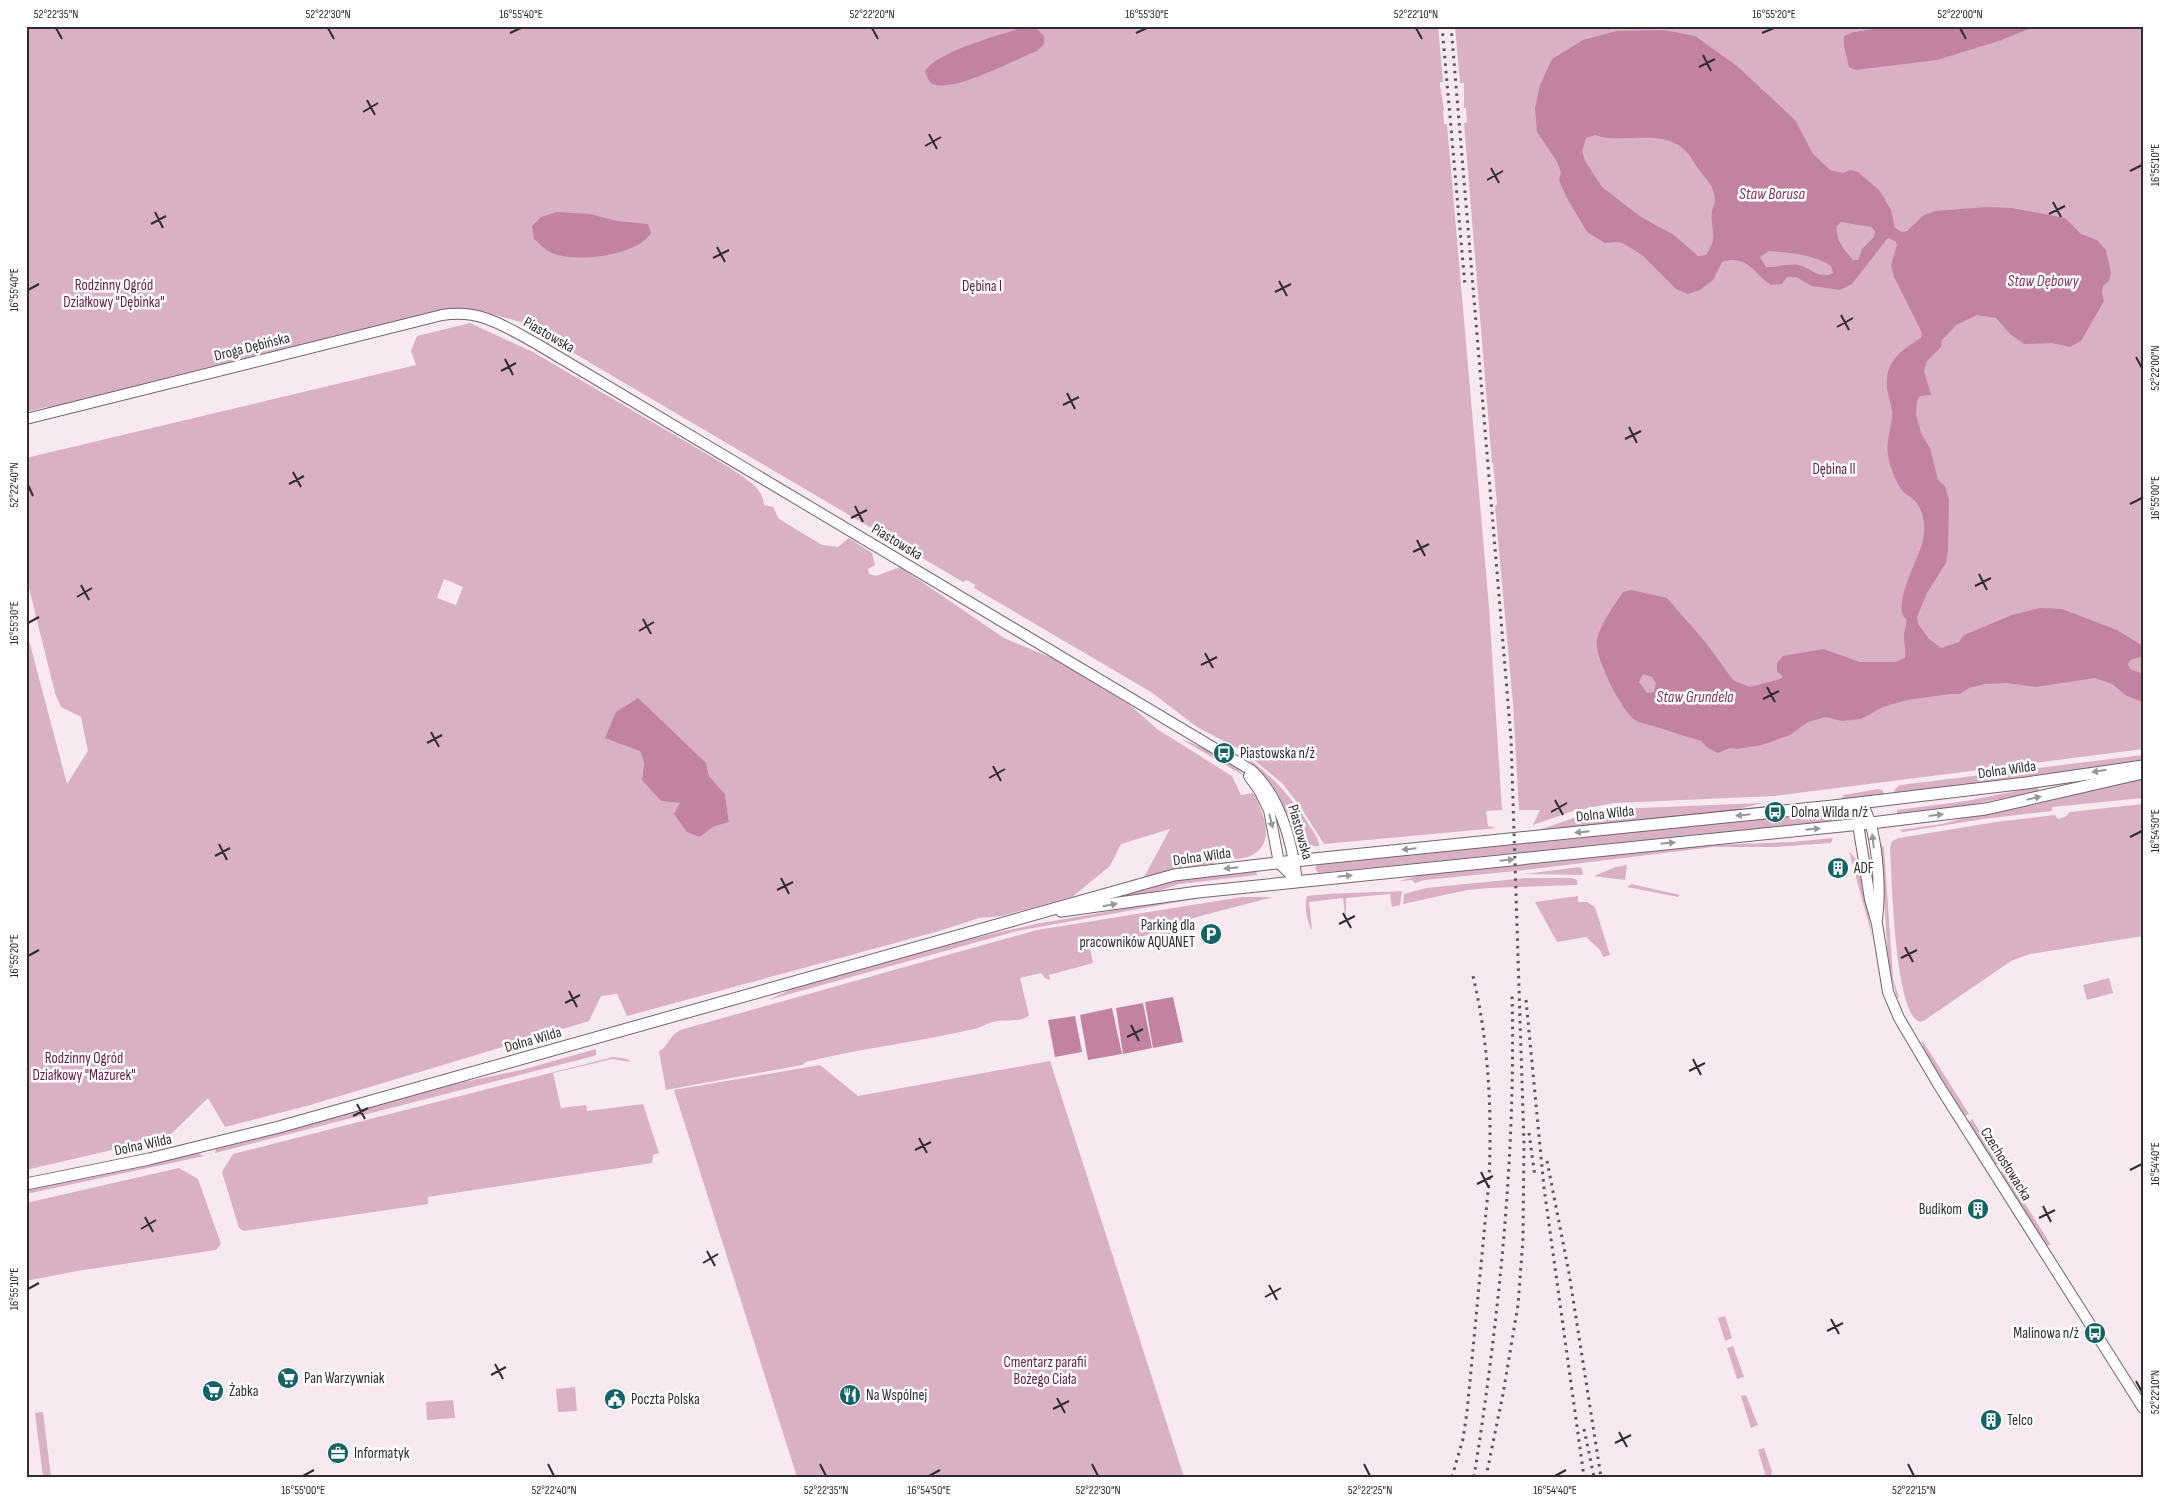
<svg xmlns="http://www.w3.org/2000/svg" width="2169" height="1503" viewBox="0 0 2169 1503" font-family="'Sofia Sans Condensed',sans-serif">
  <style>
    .green { fill: #dab0c4; fill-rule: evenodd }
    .water { fill: #c283a3; fill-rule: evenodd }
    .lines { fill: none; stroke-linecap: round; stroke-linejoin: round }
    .tertiary-casing { stroke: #72656b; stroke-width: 12 }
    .secondary-casing { stroke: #72656b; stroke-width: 13 }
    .tertiary { stroke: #fff; stroke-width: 10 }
    .secondary { stroke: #fff; stroke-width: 11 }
    .rail { stroke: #5c5457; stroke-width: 3; stroke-dasharray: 2.5 5; stroke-linecap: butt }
    .oneway { fill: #989696 }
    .ticks { fill: none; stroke: #312c2e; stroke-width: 2 }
    .labels { text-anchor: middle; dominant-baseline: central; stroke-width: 5; stroke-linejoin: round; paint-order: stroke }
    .park-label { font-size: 15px; fill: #651a47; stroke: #fff }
    .street-label { font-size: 15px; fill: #312c2e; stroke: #fff }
    .poi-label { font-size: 15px; fill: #312c2e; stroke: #fff; text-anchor: start }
    .water-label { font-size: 16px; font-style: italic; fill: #823561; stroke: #fff }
    .neatline { fill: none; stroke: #312c2e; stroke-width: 2 }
    .ticks-label { font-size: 12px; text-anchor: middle; fill: #312c2e }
  </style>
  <rect width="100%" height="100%" fill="#f8e9f0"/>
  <g class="green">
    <path d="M26,26h1412l5,56h-3v3l4,25 -1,1 1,13h3l42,483 13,203 -16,1 2,15 9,2 -173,16 -24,-38 -18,-23 -39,-32 -46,-24 -46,-35 -177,-104 1,-3 -8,-5 -4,2 -442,-260 -41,-11 -27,-2 -405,100 -1,-2 -21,5z"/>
    <path d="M1455,26h436l-37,6 148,8 35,-14h106v723l-368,47 -161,7 -41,8 -40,14 7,-15h-21l-6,-106 -18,-198 2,-2 -4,-41h-1l-28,-340 3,-1 -1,-14h-2v-25h-4z"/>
    <path d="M470,323l63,29 196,115c14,11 34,19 35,38l9,2 6,12 43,26 16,2 11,-9 23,15 3,12 -7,4 1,5 7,2 24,-9 104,71 50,21 76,46 27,24 75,47 9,19 12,-2c16,28 24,63 -18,66l-1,-3 -9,1v3l-11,1v3l-42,6 -29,9 27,-50 -49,15 -11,22 -38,31 -70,19 -23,2 -40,13 -312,85 -10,-22 -16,2 -12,25 -279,84 -85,22 -17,-29 -40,39 -142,33v-541l41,155 21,-33 -7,-34 -20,-10 -6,-14 -29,-117v-118l390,-93 -5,-14 6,-15zM444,579l19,8 -7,18 -19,-7zM640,751l66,12 3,13 16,18 4,28 -16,5 -13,10 -19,-34 -39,-23 2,-17z"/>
    <path d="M1181,739c25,9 47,20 65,38z"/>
    <path d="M1242,753c27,21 49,42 67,72 4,6 10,14 10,21 -12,2 -19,-5 -22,-16l-7,2c-10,-35 -21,-54 -48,-79z"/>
    <path d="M2143,755v8l-249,31 1,-5 5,-4z"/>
    <path d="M2143,776v22l-91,9v4l-69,8 -80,13 -4,-2 43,-6 29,-8z"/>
    <path d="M2037,787l2,3 -3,2 -78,15 -61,7v-4l69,-9z"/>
    <path d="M1878,789l4,1 3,5 -45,5 4,-5z"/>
    <path d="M1762,803l-27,7 -199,21 52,-18 27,-4z"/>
    <path d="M2143,804v132l-113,18 -19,7 -86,59 -5,2c-26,-8 -28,-146 -30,-174l2,-7 7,-3 97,-16 59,-7 3,4 7,-2 5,-5z"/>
    <path d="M1831,812l1,9 -504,51 -9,1 -4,-4 1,-3 4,-2z"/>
    <path d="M1833,838l-2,5 -55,4h-63l-188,23 -100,10 -10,3 -3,-3 -13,1 25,-7 286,-29 83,-3z"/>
    <path d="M1881,844l3,4 9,130 6,20h-2l-9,-35z"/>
    <path d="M1849,851l10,12 14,77z"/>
    <path d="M1627,865l-2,15 -31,-4 22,-9z"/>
    <path d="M1579,867l3,2 1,6 -58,-1z"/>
    <path d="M1256,870l1,5 -78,9 -21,7 -53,8 55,-16z"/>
    <path d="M1526,878h46l5,2v5l-87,3 -23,2 -64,14 1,-10 22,-6z"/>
    <path d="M1631,884l49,11 -2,2 -51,-10z"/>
    <path d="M1402,891l-2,14 -8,2 -2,-13 -44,4v25l-3,-25 -34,4 3,28c-5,-8 -8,-24 -5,-34 32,-4 63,-3 95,-5z"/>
    <path d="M1578,896v6h9l8,5 15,48 -7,2 -3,-7 -14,-13 -29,5 -22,-40z"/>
    <path d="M1205,897l-188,34 -249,69 26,-12 171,-48 71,-16 121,-21z"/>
    <path d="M1242,897h31l-80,21 -15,12 1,4 -17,4 -2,-6 -70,17 3,14 -44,12 1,5 -5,-2 -4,-5 -21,5 9,38c-16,8 -22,2 -37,6 -6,2 -12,6 -18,7 -56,13 -112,19 -168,33l-4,3 -136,25 -7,-39c9,-4 10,-15 21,-21l357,-100z"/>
    <path d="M2109,978l4,15 -26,7 -4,-15z"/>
    <path d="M1922,1040l47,74 -4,2 -42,-67z"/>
    <path d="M596,1049v6l-6,2 -375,96 1,-4 3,-1 231,-63 75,-16z"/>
    <path d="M613,1057l14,2 4,3 -19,-3 -59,14 8,35 25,-3 1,6 56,-7 16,49 -6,2 -1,8 -224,34v7l-184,27 -5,-3 -17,-56 11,-18z"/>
    <path d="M1050,1061l134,416h-387l-123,-387 146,-25 38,31z"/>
    <path d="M1972,1119l28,46h-4l-28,-43z"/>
    <path d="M198,1153l6,3 -178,38v-4z"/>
    <path d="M179,1168l19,11 23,65 -5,6 -139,21 -51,10v-78z"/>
    <path d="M2003,1169l48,76h-5l-45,-71z"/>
    <path d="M1725,1316l7,22 -7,3 -7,-23z"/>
    <path d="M1733,1346l11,31 -7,2 -10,-31z"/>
    <path d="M575,1387l2,24 -19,1 -2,-23z"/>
    <path d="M1746,1395l12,30 -7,3 -10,-32z"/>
    <path d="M453,1400l2,18 -28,2 -1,-18z"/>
    <path d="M43,1412l8,65h-8l-8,-64z"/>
    <path d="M1764,1448l8,23 -1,6h-5l-8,-27z"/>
  </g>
  <g class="water">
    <path d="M1891,26h146l-35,14 -65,20 -82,10 -6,-3 -5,-21v-10l10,-4z"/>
    <path d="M1024,27l12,1 8,8v8l-7,7c-23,9 -78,39 -101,34 -7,-1 -9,-8 -11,-14 13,-20 75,-36 99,-44z"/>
    <path d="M1664,30l31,6 42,30 58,54 18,34 17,16 13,3 7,-3 8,2 22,19 11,19 4,18 7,4 5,-1 17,-16 11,-4 51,-4 26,1 53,10 16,16 16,6 9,10 5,23 -2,8 -6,5 -1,7 2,8 -23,40 -11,6 -18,-4 -28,1 -14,-10 -14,-16 -19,-3 -21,10 -14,15 -1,7 -14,14 -3,10 7,24 -11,1 -3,5 -1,14 5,18 9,15 8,32 7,6 4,14 -1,51 -2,12 -19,30 -10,24 1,7 11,15 12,9 18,-6 5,-7 48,-20 28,-7 22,1 55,21 26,16v10l-13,4 -2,5 2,4 13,5v28l-16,-6 -15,-12 -17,-6 -59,9 -29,-4 -22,1 -16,4 -9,6h-10l-43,6 -24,7 -22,12 -19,2 -16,-4 -18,5 -18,13 -28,10 -25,4 -7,-1 -12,5 -10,-5 -7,-7c-16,-5 -32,-10 -48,-15 -5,-2 -13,-3 -18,-6 -13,-8 -42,-65 -38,-81 4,-16 17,-33 26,-47l8,-2 36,8 39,45 27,37 17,7 30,-8 3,-2 -6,-6v-8l6,-7 40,-7 37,13h35l10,-4c1,-8 -1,-14 -1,-22 0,-6 3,-10 2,-17 -15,-11 12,-60 16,-75 4,-14 3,-32 -7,-43 -4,-4 -9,-6 -12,-10 -6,-6 -12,-22 -14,-31 -5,-17 4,-33 3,-49 -1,-8 -4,-15 -5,-23 -2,-27 13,-37 34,-50l1,-5 -28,-56 -3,-12 6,-20 -1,-3 -7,-4 -2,1 -35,45 -12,6 -28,-4 -16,-9h-9l-5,7 -11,1c-18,-12 -24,-31 -49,-23l-9,18 -13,10 -12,4 -12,-5 -35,-35 -17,-10 -6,-2 -13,1 -18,-11 -20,-34 -8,-18 2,-8 -5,-12 -19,-28 -2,-24 5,-23 12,-26 31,-19 34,-9zM1595,135c30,10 66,-8 91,16 5,5 7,11 11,16 7,10 18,19 18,33 0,4 -3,8 -3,11 -2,19 7,25 -6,44l-8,1 -24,-21 -33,-18 -39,-30 -17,-26 -3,-10 4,-13zM1841,222l30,5 4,4 -1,6 -12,12 -4,11h-5c-9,-10 -18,-21 -16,-34zM1769,251c20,2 45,3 62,15l2,7c-12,7 -20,-3 -31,-7 -12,-4 -24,2 -36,1l-6,-10zM1643,674l9,3 4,6 -2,9 -7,1 -8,-11z"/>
    <path d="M557,212l33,2 27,7 31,3 3,9c-14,23 -78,31 -101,19 -6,-3 -11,-9 -16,-13l-2,-13 9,-9z"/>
    <path d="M638,698l68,65 3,13 16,18 4,28 -16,5 -13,10 -13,-5 -13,-18 6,-11 -19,-2 -19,-21 2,-17 -4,-12 -35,-13 11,-26z"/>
    <path d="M1173,997l10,45 -30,6 -8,-46z"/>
    <path d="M1143,1003l9,45 -29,6 -7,-46z"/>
    <path d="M1112,1008l10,46 -34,6 -8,-45z"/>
    <path d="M1075,1016l7,36 -27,5 -7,-37z"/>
  </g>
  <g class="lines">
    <g class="tertiary-casing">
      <g id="tertiary">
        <path d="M26,419l416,-104c39,-6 62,11 95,29l714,426c30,27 41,72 46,111"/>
        <path d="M1249,776l10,14 10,20 10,53 18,18"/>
        <path d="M1861,803l-3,21 12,75 7,25 11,68 11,26 39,66 205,324"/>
        <path d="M1861,803c17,23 20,87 16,116"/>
      </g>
    </g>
    <g class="secondary-casing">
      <g id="secondary">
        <path d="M1061,911l137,-19 673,-69 115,-14 157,-36"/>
        <path d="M26,1184l123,-25 130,-32 895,-252 120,-14 539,-55 193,-23 117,-17"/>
      </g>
    </g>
    <use href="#tertiary" class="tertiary"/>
    <use href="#secondary" class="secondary"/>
    <g class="rail">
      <path d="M1442,26l23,260"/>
      <path d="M1451,26l60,712 13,406 -1,95 -5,66 -15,89 -17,83"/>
      <path d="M1526,1000l18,188 40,289"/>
      <path d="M1529,1133l6,44"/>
      <path d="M1547,1161l22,112 32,204"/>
      <path d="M1584,1429l10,48"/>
      <path d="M1452,1477l11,-38 4,-27 22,-231c3,-69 0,-138 -16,-205"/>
      <path d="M1474,1477c25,-159 42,-322 38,-483"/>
    </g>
  </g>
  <defs><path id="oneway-solid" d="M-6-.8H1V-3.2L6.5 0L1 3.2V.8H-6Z" transform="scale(1.25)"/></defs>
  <g class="oneway">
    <use href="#oneway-solid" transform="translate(2099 771) rotate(171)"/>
    <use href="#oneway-solid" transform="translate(2034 798) rotate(-13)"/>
    <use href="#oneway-solid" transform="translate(1743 815) rotate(174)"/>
    <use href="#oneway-solid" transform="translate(1936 815) rotate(-7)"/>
    <use href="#oneway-solid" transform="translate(1271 821) rotate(76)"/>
    <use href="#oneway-solid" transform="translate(1813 829) rotate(-6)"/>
    <use href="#oneway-solid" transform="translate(1582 832) rotate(174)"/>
    <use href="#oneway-solid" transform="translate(1873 841) rotate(-97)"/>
    <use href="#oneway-solid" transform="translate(1668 843) rotate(-6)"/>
    <use href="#oneway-solid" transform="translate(1409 849) rotate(174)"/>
    <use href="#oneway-solid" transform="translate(1507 860) rotate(-6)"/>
    <use href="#oneway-solid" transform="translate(1231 868) rotate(174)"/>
    <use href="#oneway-solid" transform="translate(1345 876) rotate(-6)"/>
    <use href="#oneway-solid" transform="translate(1110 905) rotate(-10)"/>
  </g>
  <path class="ticks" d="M56,28l6,11M328,28l6,11M872,28l6,11M1416,28l6,11M1960,28l6,11M510,33l11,-5M1136,33l11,-5M1762,33l12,-5M1703,55l8,16M1699,67l16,-8M367,100l8,15M363,112l15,-9M929,134l8,15M925,146l16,-9M1491,168l8,15M2130,171l12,-6M1487,180l16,-9M2053,202l8,15M155,212l8,16M2049,214l16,-8M151,224l15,-8M717,247l8,15M713,258l16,-8M1279,281l8,15M28,290l11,-6M1275,292l16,-8M1841,315l8,15M1837,327l16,-9M2136,357l6,11M505,359l8,16M501,371l15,-8M1067,393l8,16M1063,405l16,-8M1629,427l8,16M1625,439l16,-8M293,472l8,15M289,484l15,-8M28,485l5,11M2130,504l12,-6M855,506l8,16M851,518l16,-8M1417,540l8,16M1413,552l16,-8M1979,574l8,16M81,585l8,15M1975,586l16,-8M77,597l15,-9M643,619l8,15M28,623l11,-6M639,631l15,-9M1205,653l8,15M1201,665l16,-8M1767,687l8,15M1763,699l16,-8M431,732l8,15M427,743l15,-8M993,766l8,15M989,778l16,-9M1555,800l8,15M1551,812l16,-9M2130,837l12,-6M219,844l8,16M215,856l15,-8M781,878l8,16M777,890l16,-8M1343,913l8,15M1339,924l16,-8M1905,947l8,15M28,956l11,-6M1901,958l16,-8M569,991l8,16M565,1003l15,-8M1131,1025l8,16M1127,1037l16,-8M1693,1059l8,16M1689,1071l16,-8M357,1104l8,15M353,1116l15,-8M919,1138l8,15M915,1150l16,-8M2130,1170l12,-6M1481,1172l8,16M1477,1184l16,-8M2043,1206l8,16M145,1217l8,15M2039,1218l16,-8M141,1229l15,-9M707,1251l8,15M703,1263l15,-9M1269,1285l8,15M28,1289l11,-6M1265,1297l16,-9M1831,1319l8,15M1827,1331l16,-8M495,1364l8,15M491,1375l15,-8M2136,1381l6,11M1057,1398l8,15M1053,1409l16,-8M1619,1432l8,15M1615,1443l16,-8M548,1464l6,12M820,1464l6,12M1092,1464l6,12M1364,1464l6,12M1908,1464l6,12M303,1476l11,-6M929,1476l11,-6M1555,1476l11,-6"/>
  <defs>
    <g id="bus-disc" transform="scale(1.125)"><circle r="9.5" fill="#126365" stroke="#fff"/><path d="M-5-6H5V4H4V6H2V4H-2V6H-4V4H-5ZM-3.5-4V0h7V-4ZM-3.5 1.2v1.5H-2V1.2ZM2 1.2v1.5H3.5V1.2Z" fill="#fff"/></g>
    <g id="building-disc" transform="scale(1.125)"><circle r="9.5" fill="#126365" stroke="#fff"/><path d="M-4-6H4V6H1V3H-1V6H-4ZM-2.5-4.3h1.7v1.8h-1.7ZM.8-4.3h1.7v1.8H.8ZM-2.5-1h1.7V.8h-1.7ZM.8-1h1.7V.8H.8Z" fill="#fff"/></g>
    <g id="parking-disc" transform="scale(1.125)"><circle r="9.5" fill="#126365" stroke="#fff"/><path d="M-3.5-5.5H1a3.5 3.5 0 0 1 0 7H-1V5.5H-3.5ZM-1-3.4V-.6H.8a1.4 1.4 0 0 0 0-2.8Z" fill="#fff"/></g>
    <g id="supermarket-disc" transform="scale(1.125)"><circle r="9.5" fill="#126365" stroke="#fff"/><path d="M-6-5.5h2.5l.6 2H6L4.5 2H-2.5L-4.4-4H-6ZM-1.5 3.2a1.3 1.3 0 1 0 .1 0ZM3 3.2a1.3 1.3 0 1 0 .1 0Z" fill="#fff"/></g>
    <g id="restaurant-disc" transform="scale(1.125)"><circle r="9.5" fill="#126365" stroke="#fff"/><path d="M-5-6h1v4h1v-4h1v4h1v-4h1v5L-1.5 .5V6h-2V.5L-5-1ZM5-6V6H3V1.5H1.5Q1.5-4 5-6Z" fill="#fff"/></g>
    <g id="civic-disc" transform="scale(1.125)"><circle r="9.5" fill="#126365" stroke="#fff"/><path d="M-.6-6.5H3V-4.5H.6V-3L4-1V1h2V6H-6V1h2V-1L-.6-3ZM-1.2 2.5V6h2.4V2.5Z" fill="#fff"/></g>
    <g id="office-disc" transform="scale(1.125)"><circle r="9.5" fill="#126365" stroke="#fff"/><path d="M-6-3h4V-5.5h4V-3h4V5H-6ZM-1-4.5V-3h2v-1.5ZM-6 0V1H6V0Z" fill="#fff"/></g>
  </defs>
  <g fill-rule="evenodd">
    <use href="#bus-disc" x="1224" y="753"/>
    <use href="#bus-disc" x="1775" y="812"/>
    <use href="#building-disc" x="1838" y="868"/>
    <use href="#parking-disc" x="1211" y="934"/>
    <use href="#building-disc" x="1978" y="1209"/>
    <use href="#bus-disc" x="2095" y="1333"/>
    <use href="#supermarket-disc" x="288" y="1378"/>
    <use href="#supermarket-disc" x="213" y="1391"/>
    <use href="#restaurant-disc" x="850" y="1395"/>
    <use href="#civic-disc" x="615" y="1399"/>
    <use href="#building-disc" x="1991" y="1420"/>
    <use href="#office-disc" x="338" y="1453"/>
  </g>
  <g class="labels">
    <g class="park-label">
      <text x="114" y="285">Rodzinny Ogród<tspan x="114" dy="17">Działkowy "Dębinka"</tspan></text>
      <text x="982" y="286">Dębina I</text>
      <text x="1834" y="469">Dębina II</text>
      <text x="84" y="1058">Rodzinny Ogród<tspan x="84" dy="17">Działkowy "Mazurek"</tspan></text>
      <text x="1045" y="1362">Cmentarz parafii<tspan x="1045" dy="17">Bożego Ciała</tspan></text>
    </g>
    <g class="street-label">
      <text transform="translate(549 335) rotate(30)">Piastowska</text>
      <text transform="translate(252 347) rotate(-14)">Droga Dębińska</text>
      <text transform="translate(897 542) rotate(31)">Piastowska</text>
      <text transform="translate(2007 770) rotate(-8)">Dolna Wilda</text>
      <text transform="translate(1605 814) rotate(-6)">Dolna Wilda</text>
      <text transform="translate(1300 832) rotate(74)">Piastowska</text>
      <text transform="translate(1202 857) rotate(-8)">Dolna Wilda</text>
      <text transform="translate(533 1040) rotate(-16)">Dolna Wilda</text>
      <text transform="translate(143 1145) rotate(-12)">Dolna Wilda</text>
      <text transform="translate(2006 1164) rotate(58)">Czechosłowacka</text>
    </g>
    <g class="poi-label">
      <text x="1240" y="753">Piastowska n/ż</text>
      <text x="1791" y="812">Dolna Wilda n/ż</text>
      <text x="1854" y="868">ADF</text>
      <text x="1195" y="925" text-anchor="end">Parking dla<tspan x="1195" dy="17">pracowników AQUANET</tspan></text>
      <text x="1962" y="1209" text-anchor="end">Budikom</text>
      <text x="2079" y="1333" text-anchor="end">Malinowa n/ż</text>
      <text x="304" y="1378">Pan Warzywniak</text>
      <text x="229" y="1391">Żabka</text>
      <text x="866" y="1395">Na Wspólnej</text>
      <text x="631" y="1399">Poczta Polska</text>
      <text x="2007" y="1420">Telco</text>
      <text x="354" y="1453">Informatyk</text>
    </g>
    <g class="water-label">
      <text x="1772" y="194">Staw Borusa</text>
      <text x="2043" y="281">Staw Dębowy</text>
      <text x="1695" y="697">Staw Grundela</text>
    </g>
  </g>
  <rect width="2169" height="1503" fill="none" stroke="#ffffff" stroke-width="55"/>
  <rect x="28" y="28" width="2114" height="1448" class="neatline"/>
  <g class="ticks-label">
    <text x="56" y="18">52°22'35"N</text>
    <text x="328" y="18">52°22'30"N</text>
    <text x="521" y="18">16°55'40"E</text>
    <text x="872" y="18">52°22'20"N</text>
    <text x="1147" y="18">16°55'30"E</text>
    <text x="1416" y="18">52°22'10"N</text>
    <text x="1774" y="18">16°55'20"E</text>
    <text x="1960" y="18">52°22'00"N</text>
    <text transform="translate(2155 165) rotate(-90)" y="4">16°55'10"E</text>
    <text transform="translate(14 290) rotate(-90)" y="4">16°55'40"E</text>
    <text transform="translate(2155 368) rotate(-90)" y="4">52°22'00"N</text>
    <text transform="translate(14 485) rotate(-90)" y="4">52°22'40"N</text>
    <text transform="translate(2155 498) rotate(-90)" y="4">16°55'00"E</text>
    <text transform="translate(14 623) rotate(-90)" y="4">16°55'30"E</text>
    <text transform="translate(2155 831) rotate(-90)" y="4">16°54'50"E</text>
    <text transform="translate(14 956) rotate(-90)" y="4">16°55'20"E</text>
    <text transform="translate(2155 1164) rotate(-90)" y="4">16°54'40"E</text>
    <text transform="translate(14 1289) rotate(-90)" y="4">16°55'10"E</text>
    <text transform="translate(2155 1392) rotate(-90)" y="4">52°22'10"N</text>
    <text x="303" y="1494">16°55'00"E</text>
    <text x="554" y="1494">52°22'40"N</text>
    <text x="826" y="1494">52°22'35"N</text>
    <text x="929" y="1494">16°54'50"E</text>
    <text x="1098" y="1494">52°22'30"N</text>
    <text x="1370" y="1494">52°22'25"N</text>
    <text x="1555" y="1494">16°54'40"E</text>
    <text x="1914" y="1494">52°22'15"N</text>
  </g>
</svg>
